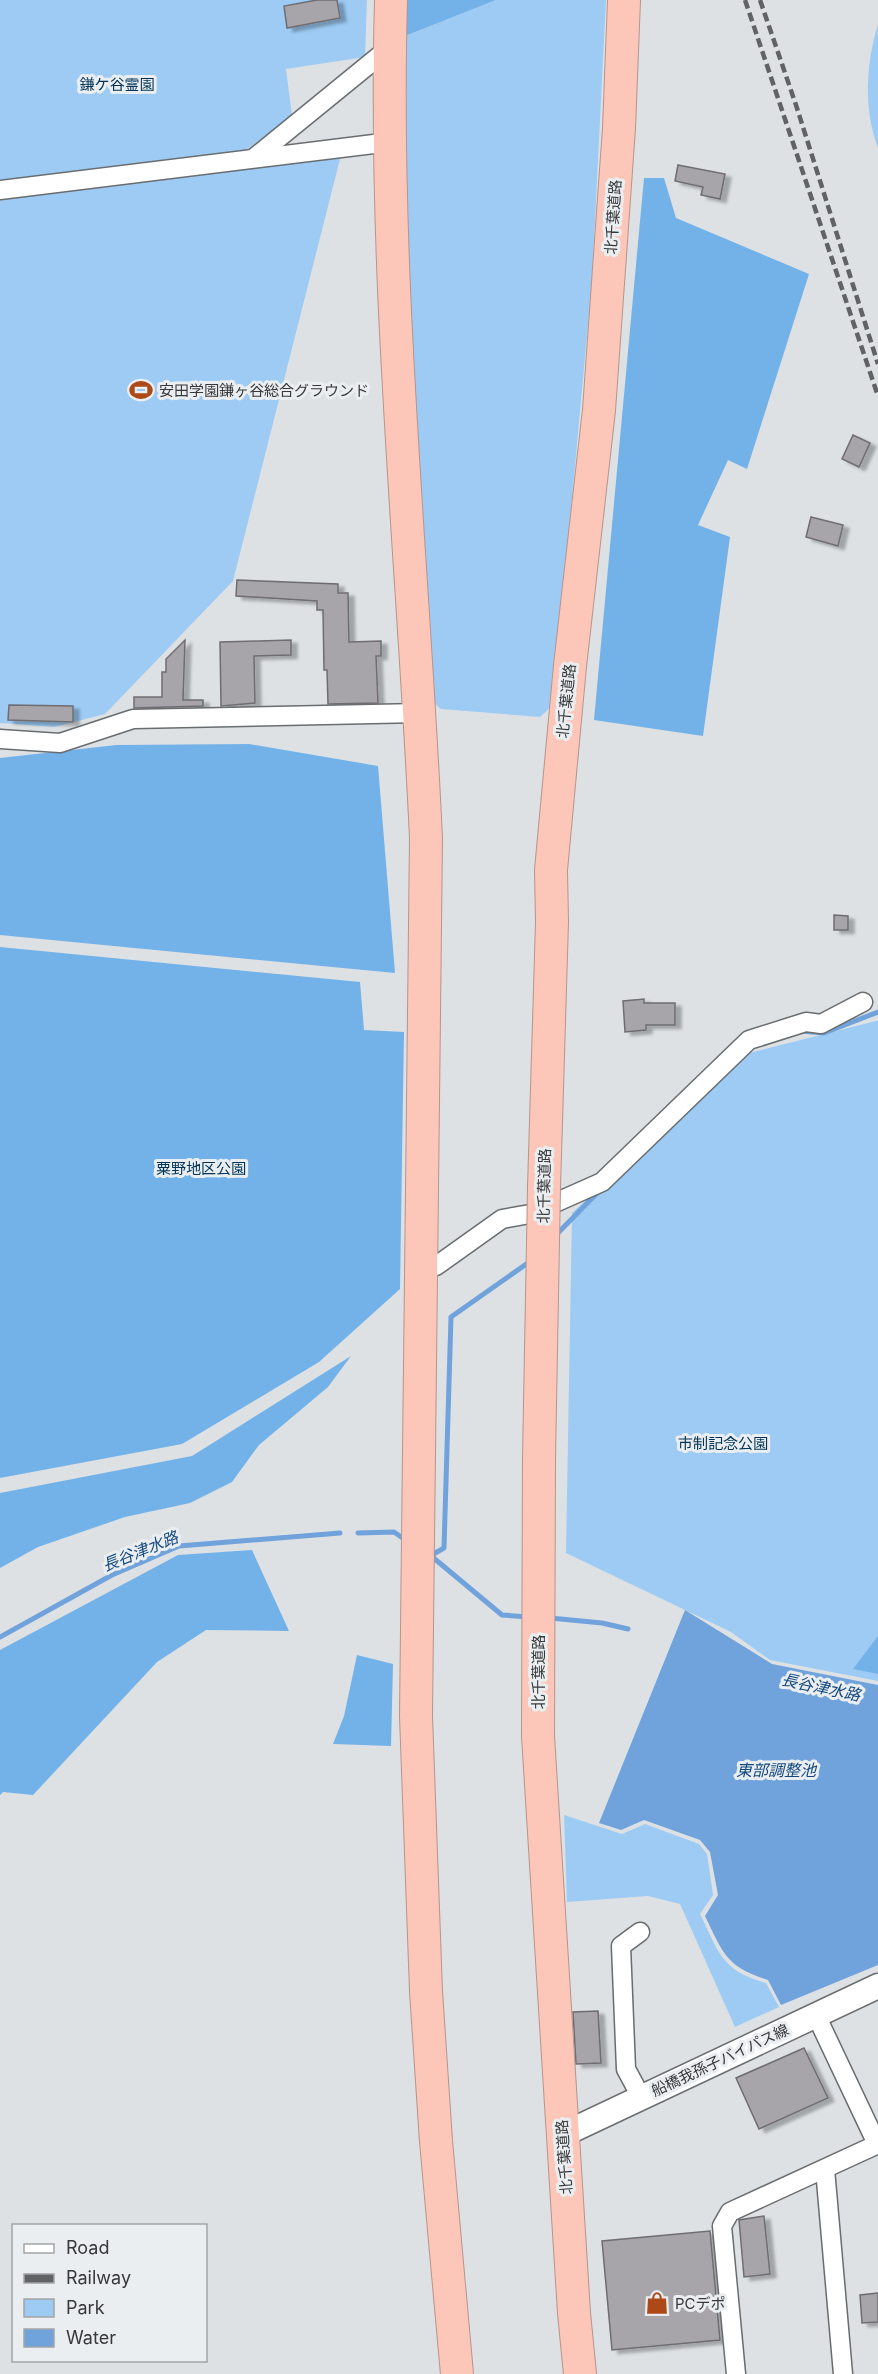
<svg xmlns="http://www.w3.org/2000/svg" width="878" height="2374" viewBox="0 0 878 2374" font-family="Inter,'Noto Sans JP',sans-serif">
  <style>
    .green { fill: #9dcbf4 }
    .forest { fill: #73b2e8 }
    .water { fill: #70a2dc }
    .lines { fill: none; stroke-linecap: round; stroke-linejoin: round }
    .stream { stroke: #70a2dc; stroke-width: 5 }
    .building { fill: #a7a5a9; stroke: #6f6d71; stroke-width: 1.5; filter: url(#shadow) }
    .street-casing { stroke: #696d6f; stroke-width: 21 }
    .secondary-casing { stroke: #696d6f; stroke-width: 27 }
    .highway-casing { stroke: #b7948c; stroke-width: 34 }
    .street { stroke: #fff; stroke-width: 18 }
    .secondary { stroke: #fff; stroke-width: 24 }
    .highway { stroke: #fcc6b8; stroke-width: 32 }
    .rail { stroke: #606264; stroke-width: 4.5; stroke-dasharray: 9 4.5; stroke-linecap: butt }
    .highway-bridge-casing { stroke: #b7948c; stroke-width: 34; stroke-linecap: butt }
    .highway-bridge { stroke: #fcc6b8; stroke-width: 32 }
    .labels { text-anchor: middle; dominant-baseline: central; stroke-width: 6; stroke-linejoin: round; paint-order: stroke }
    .park-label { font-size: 15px; fill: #013457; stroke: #eaeef1 }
    .street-label { font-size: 15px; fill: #37383a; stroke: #eaeef1 }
    .poi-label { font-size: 15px; fill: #37383a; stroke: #eaeef1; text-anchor: start }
    .water-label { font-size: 16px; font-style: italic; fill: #14497f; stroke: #eaeef1 }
  </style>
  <defs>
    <filter id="shadow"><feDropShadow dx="6" dy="3.5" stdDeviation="1.5" flood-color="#0004"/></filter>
  </defs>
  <rect width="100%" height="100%" fill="#dde1e4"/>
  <g class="green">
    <path d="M0,0h367l-2,57 -79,12 6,47 -49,36 -243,31z"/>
    <path d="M496,0h110l-14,281 -39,424 -13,12 -99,-8 -11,-9 -18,-221 -12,-441z"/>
    <path d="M878,24v124c-15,-40 -12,-84 0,-124z"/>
    <path d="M341,155l-108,426 -128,133 -51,13 -54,-4v-525z"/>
    <path d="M876,1021h2v660l-108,-21 -39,-28 -165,-79 6,-340 177,-160z"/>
    <path d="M564,1815l58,19 23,-10 54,20 8,10 6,41 -13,19c19,38 21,57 66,69l13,24 -44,20 -55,-123 -32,-8 -81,6z"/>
  </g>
  <g class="forest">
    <path d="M401,0h95l-96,38z"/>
    <path d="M644,178h20l12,40 133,56 -62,195 -19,-9 -30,65 32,12 -27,199 -109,-16z"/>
    <path d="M249,744l129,22 17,207 -395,-38v-177l116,-13z"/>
    <path d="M0,947l360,35 4,48 40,2 -4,257 -81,73 -137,82 -182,34z"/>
    <path d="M351,1356l-23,31 -69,58 -27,37 -42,21 -65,14 -87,30 -38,21v-75l192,-37z"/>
    <path d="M252,1550l37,81 -83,-1 -49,32 -124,133 -30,-3 -3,3v-145l178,-95z"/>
    <path d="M878,1636v38l-25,-5z"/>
    <path d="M357,1655l36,9 -2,82 -58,-2 11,-28z"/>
  </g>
  <path class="water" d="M685,1610l87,54 106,21v280l-97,40 -13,-25c-42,-13 -45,-27 -63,-64l13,-21 -8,-43 -10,-12 -56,-20 -23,10 -22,-7z"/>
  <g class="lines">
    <g class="stream">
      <path d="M800,1031l24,2 54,-21"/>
      <path d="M555,1236l46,-47"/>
      <path d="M358,1533l36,-1 13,9"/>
      <path d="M430,1555l72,60 26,2"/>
      <path d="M430,1556l14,-8 7,-231 81,-57"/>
      <path d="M550,1618l52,5 26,6"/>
      <path d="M0,1637l112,-62 67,-29 161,-13"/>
    </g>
  </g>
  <g class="building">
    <path d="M317,0h20l3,18 -53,10 -3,-22z"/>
    <path d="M678,165l47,9 -5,25 -19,-4 2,-8 -28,-6z"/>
    <path d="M853,435l17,8 -11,24 -17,-8z"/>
    <path d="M811,517l32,8 -5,21 -32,-9z"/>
    <path d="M237,580l101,4v9h10l1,49 32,-1v15h-5l2,47 -50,1 -1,-34h-3l-1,-60h-6v-9l-81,-5z"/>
    <path d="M185,640l-2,60h20v6l-69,2v-11h28v-25h4v-13z"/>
    <path d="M291,640v15l-37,1 1,47 -34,3 -1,-64z"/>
    <path d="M9,705l64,1v16l-65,-2z"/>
    <path d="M834,915l14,1v14h-14z"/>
    <path d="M644,999v4h31v22h-29v5l-21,2 -2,-31z"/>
    <path d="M598,2011l3,52 -25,1 -3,-52z"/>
    <path d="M804,2048l24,50 -69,31 -23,-51z"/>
    <path d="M764,2216l6,58 -26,3 -5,-57z"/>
    <path d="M710,2231l10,109 -108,10 -10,-109z"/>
    <path d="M878,2293v29l-16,1 -2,-28z"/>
  </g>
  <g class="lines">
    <g class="street-casing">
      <g id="street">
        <path d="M254,158l135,-110"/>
        <path d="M0,190l390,-48"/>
        <path d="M0,739l60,4 73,-24 287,-6"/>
        <path d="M436,1266l66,-47 28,-5 72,-32 147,-142 57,-18 15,2 42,-22"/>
        <path d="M640,1932l-19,14 5,123 15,28"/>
        <path d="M816,2015l61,129"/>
        <path d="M825,2169l18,205"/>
        <path d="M736,2374l-14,-148 8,-14 148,-68"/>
      </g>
    </g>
    <g class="secondary-casing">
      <path id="secondary" d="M562,2135l316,-149"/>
    </g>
    <g class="highway-casing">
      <g id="highway">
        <path d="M391,0c-8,280 22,559 35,838l-10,878 10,275 10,150 21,233"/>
        <path d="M544,1188l8,-266 -1,-52 19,-204 29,-256 20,-282 5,-128"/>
        <path d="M538,1736l36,577 6,61"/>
      </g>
    </g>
    <use href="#street" class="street"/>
    <use href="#secondary" class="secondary"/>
    <use href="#highway" class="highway"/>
    <g class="rail">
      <path d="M745,0l133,396"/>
      <path d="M760,0l36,105 82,259"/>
    </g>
    <g class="highway-bridge-casing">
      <path id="highway-bridge" d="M538,1736l1,-278 5,-270"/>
    </g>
    <use href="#highway-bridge" class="highway-bridge"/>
  </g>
  <defs>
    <g id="stadium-bare" transform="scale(1.8)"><path d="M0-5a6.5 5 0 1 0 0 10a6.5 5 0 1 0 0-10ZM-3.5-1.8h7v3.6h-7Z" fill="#ad4916" stroke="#eaeef1" stroke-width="2.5" paint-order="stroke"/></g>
    <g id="shop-bare" transform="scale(1.8)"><path d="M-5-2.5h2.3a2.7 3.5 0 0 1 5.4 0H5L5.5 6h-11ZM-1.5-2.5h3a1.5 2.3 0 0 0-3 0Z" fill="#ad4916" stroke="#eaeef1" stroke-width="2.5" paint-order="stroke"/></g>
  </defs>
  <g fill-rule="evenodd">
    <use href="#stadium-bare" x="141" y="390"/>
    <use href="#shop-bare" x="657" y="2303"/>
  </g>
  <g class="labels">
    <g class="park-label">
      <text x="117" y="84">鎌ケ谷霊園</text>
      <text x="201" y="1168">粟野地区公園</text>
      <text x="723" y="1443">市制記念公園</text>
    </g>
    <g class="street-label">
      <text transform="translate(613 217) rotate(-86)">北千葉道路</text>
      <text transform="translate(566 701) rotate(-84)">北千葉道路</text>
      <text transform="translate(544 1186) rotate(-89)">北千葉道路</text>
      <text transform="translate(538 1672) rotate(-90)">北千葉道路</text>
      <text transform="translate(720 2060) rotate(-25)">船橋我孫子バイパス線</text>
      <text transform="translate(564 2157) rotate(-94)">北千葉道路</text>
    </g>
    <g class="poi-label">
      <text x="159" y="390">安田学園鎌ヶ谷総合グラウンド</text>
      <text x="675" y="2303">PCデポ</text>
    </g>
    <g class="water-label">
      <text transform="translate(140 1551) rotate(-22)">長谷津水路</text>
      <text transform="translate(821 1687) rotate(12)">長谷津水路</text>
      <text x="776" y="1770">東部調整池</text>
    </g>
  </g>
  <rect x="12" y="2224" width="195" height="138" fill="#eaeef1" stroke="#a2a5a8" stroke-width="1.5"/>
  <rect x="24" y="2244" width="30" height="9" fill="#ffffff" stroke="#a2a5a8" stroke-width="1.5"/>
  <text x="66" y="2254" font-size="18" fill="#37383a">Road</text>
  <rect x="24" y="2274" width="30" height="9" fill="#606264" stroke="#a2a5a8" stroke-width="1.5"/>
  <text x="66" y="2284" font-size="18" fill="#37383a">Railway</text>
  <rect x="24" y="2299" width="30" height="18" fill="#9dcbf4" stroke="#a2a5a8" stroke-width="1.5"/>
  <text x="66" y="2314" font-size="18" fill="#37383a">Park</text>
  <rect x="24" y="2329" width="30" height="18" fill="#70a2dc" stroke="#a2a5a8" stroke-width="1.5"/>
  <text x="66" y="2344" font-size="18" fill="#37383a">Water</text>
</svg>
